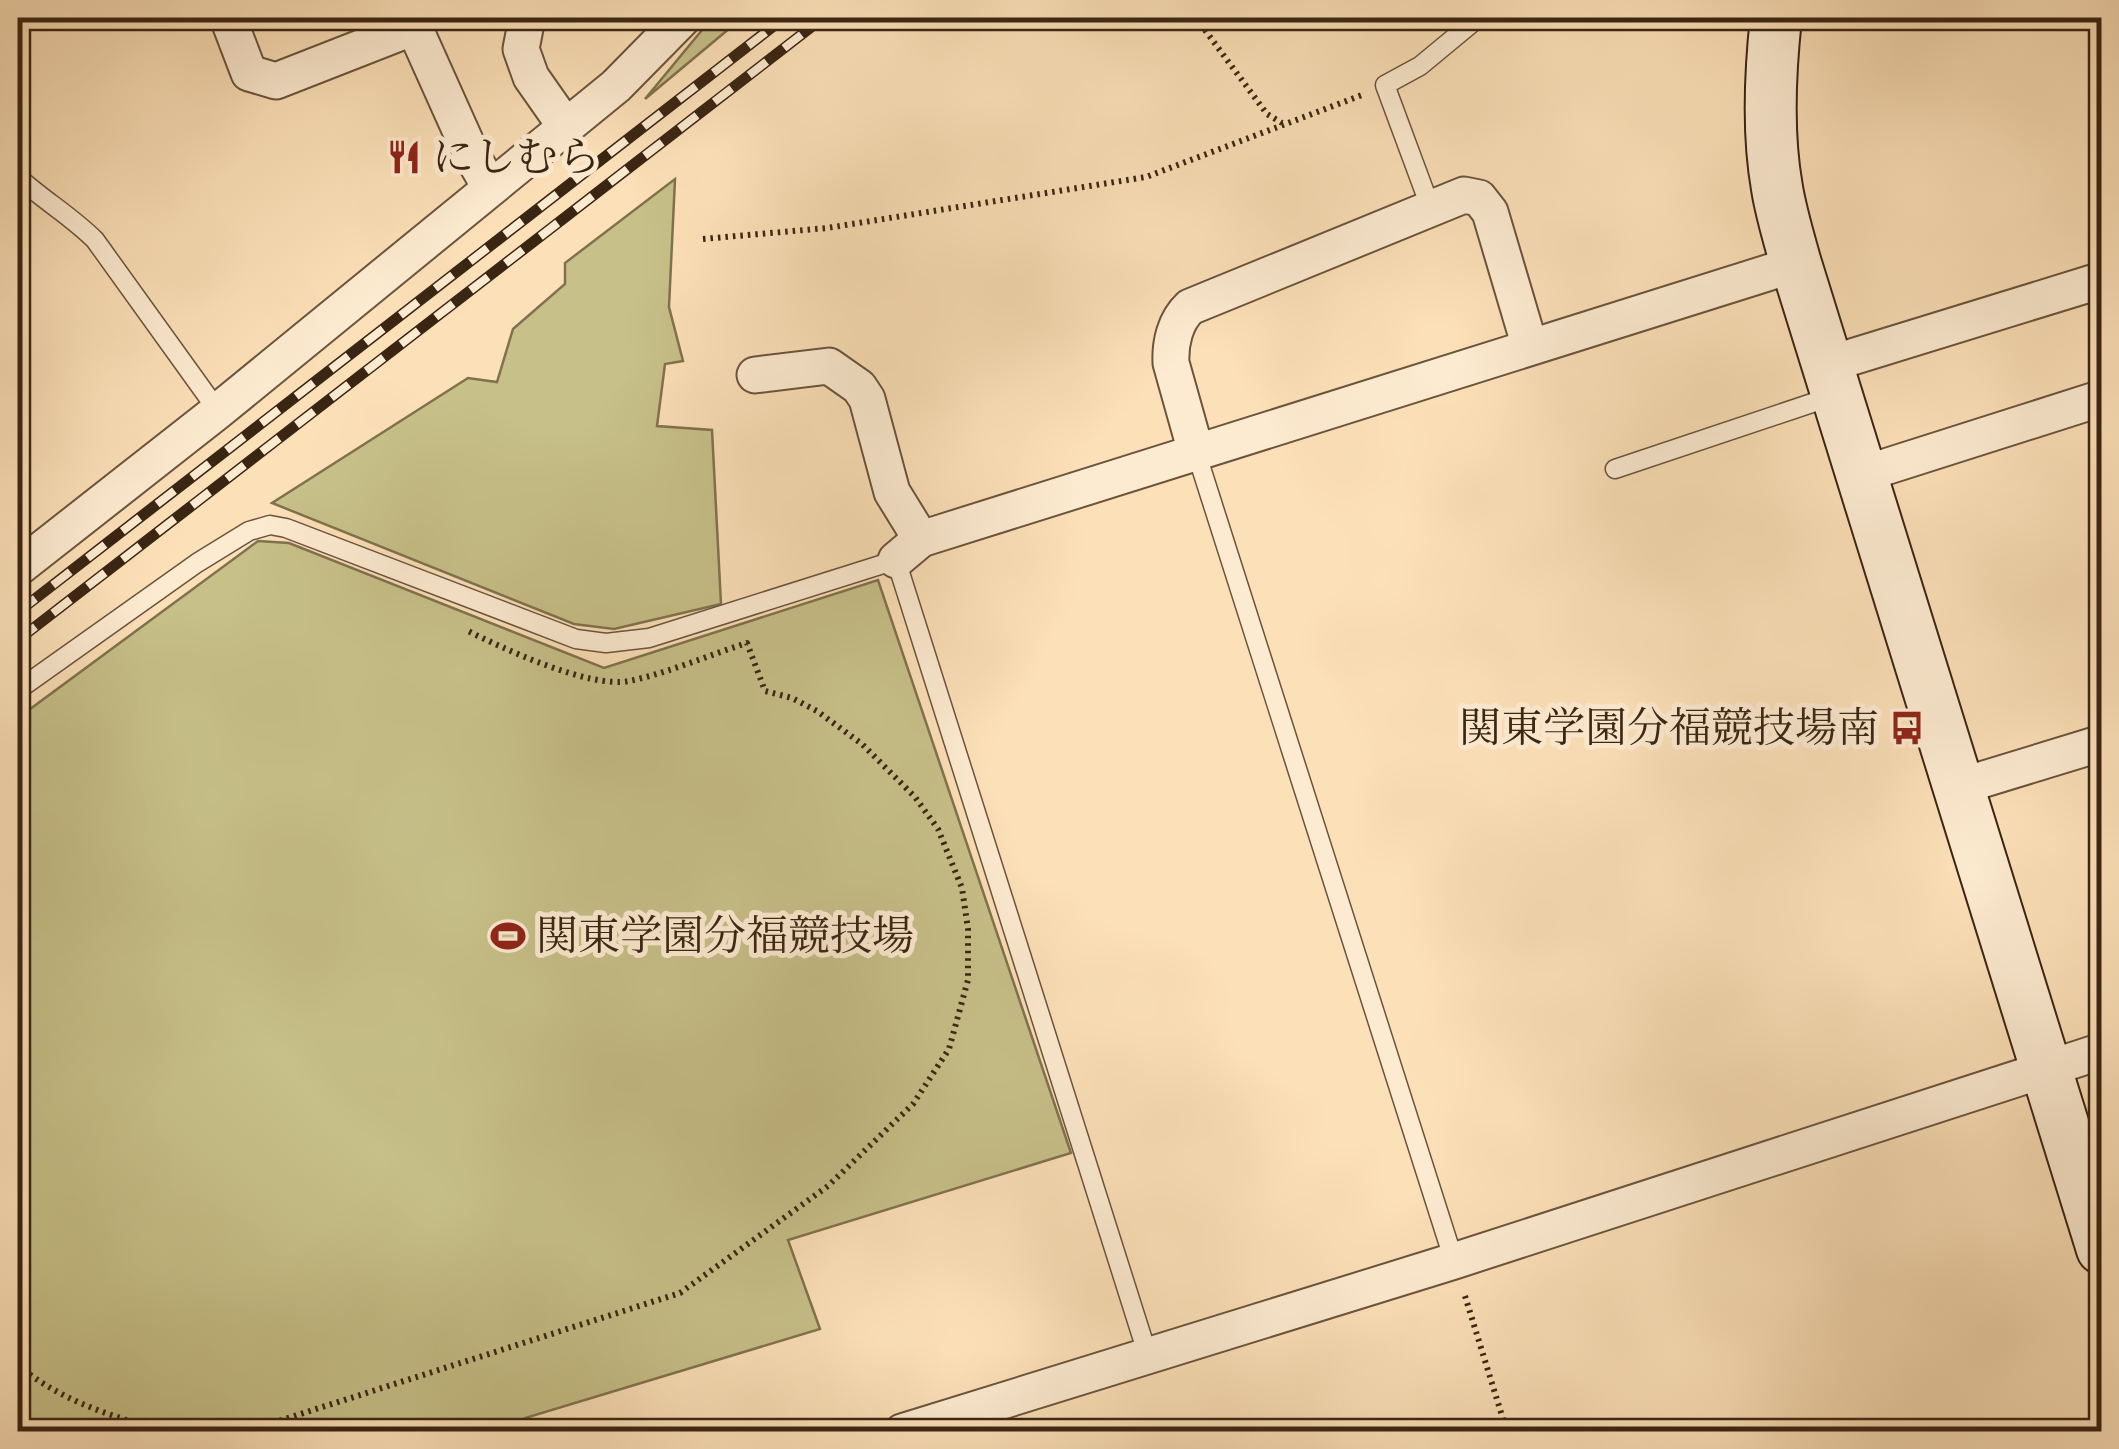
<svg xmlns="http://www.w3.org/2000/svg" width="2119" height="1449" viewBox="0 0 2119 1449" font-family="Cardo,'Noto Serif JP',serif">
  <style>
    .green { fill: #c7c089; stroke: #80724e; stroke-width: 2.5 }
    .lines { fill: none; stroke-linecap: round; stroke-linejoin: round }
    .lane-casing { stroke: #6a543c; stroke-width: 21 }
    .street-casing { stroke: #6a543c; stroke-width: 39 }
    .secondary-casing { stroke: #3a2513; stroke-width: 54 }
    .path { stroke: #3a2513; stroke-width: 6; stroke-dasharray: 2.5 5; stroke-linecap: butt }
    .lane { stroke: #fdebd1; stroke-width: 18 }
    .street { stroke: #fdebd1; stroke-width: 35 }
    .secondary { stroke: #fdebd1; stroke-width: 50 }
    .rail-casing { stroke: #3a2513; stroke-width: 11 }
    .rail { stroke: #fdebd1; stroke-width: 8; stroke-dasharray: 22; stroke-linecap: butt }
    .labels { text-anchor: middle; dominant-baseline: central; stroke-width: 10; stroke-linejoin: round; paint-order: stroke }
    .poi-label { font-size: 42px; fill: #3a2513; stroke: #fdebd1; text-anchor: start }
  </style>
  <rect width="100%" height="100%" fill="#fce0b8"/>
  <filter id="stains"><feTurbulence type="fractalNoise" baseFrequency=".002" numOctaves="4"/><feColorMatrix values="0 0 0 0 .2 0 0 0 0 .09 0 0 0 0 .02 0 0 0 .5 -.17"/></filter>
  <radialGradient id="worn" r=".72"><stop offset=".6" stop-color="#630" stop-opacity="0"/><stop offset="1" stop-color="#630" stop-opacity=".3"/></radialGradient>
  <g class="green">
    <path d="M712,18h11l7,10 -85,71z"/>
    <path d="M675,179l-6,128 14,54 -18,3 -8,62 55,4 9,174 -107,25 -40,-5 -302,-121 196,-125 29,4 16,-53 52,-45v-21z"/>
    <path d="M258,541l31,2 315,125 274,-88 193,573 -283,87 32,89 -295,89 3,13h-510v-713z"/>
  </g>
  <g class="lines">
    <g class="lane-casing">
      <g id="lane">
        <path d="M18,177c25,23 53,39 77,63l123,171"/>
        <path d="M1431,209l-46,-124 35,-19 58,-48"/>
        <path d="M1196,452l258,809"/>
        <path d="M1615,469l218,-73"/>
        <path d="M18,690l179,-127 52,-32 21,-6 16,3 290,111 30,4 43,-5 247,-78 252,796"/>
      </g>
    </g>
    <g class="street-casing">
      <g id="street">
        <path d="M228,18l21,55 27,8 138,-54"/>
        <path d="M410,18l61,136 19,33"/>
        <path d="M527,18l-6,31 10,28 35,50"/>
        <path d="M1826,365l276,-85"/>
        <path d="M755,375l74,-9 30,21 8,12 25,93 29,47"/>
        <path d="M1196,452l-25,-89c-1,-20 4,-42 19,-56l274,-112 15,3 11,14 40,135"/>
        <path d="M1860,475l242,-77"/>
        <path d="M896,560l25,-21 875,-275"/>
        <path d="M18,568l200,-157 398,-325 67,-68"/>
        <path d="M1958,787l144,-44"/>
        <path d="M902,1432l552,-171 648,-210"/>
      </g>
    </g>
    <g class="secondary-casing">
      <path id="secondary" d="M1776,18c-6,55 -9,114 1,170 4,25 12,51 19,76l306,985"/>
    </g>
    <g class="path">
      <path d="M1196,18l71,96 15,9"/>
      <path d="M703,239l124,-11 319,-51 216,-82"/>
      <path d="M1465,1296l42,136"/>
      <path d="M18,1365c42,36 96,52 149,67"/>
      <path d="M244,1432l436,-139 148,-107 85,-82 36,-55 19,-69v-51l-6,-41 -24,-59 -23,-32 -53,-53 -45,-33 -25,-13 -27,-7 -18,-48c-38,12 -79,30 -118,38 -39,8 -127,-33 -163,-51"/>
    </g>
    <use href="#lane" class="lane"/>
    <use href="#street" class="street"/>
    <use href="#secondary" class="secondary"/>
    <g class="rail-casing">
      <g id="rail">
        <path d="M18,612l766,-594"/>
        <path d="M18,640l805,-622"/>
      </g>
    </g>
    <use href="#rail" class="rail"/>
  </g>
  <defs>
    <g id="restaurant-bare" transform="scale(2.7)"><path d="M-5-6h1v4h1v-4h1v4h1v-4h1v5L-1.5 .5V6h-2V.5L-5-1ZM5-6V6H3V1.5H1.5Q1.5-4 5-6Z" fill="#8f2418" stroke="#fdebd1" stroke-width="2.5" paint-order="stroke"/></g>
    <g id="bus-bare" transform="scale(2.7)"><path d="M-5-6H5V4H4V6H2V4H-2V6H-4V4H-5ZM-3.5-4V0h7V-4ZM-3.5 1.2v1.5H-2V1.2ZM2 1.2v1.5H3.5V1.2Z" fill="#8f2418" stroke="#fdebd1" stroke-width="2.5" paint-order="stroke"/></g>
    <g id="stadium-bare" transform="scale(2.7)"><path d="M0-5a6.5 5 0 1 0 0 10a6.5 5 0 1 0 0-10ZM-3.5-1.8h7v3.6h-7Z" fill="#8f2418" stroke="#fdebd1" stroke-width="2.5" paint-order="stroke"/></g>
  </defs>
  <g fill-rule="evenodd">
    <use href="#restaurant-bare" x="404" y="157"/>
    <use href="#bus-bare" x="1907" y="728"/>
    <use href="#stadium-bare" x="508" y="936"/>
  </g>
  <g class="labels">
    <g class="poi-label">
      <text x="432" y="157">にしむら</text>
      <text x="1879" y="728" text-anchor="end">関東学園分福競技場南</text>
      <text x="536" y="936">関東学園分福競技場</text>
    </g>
  </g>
  <rect width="2119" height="1449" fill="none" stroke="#fce0b8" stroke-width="60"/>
  <rect x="20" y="20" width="2079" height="1409" fill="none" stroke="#3a2513" stroke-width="5"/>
  <rect x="30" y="30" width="2059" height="1389" fill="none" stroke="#3a2513" stroke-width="2.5"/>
  <rect width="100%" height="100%" filter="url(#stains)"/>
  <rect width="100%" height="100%" fill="url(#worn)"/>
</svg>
